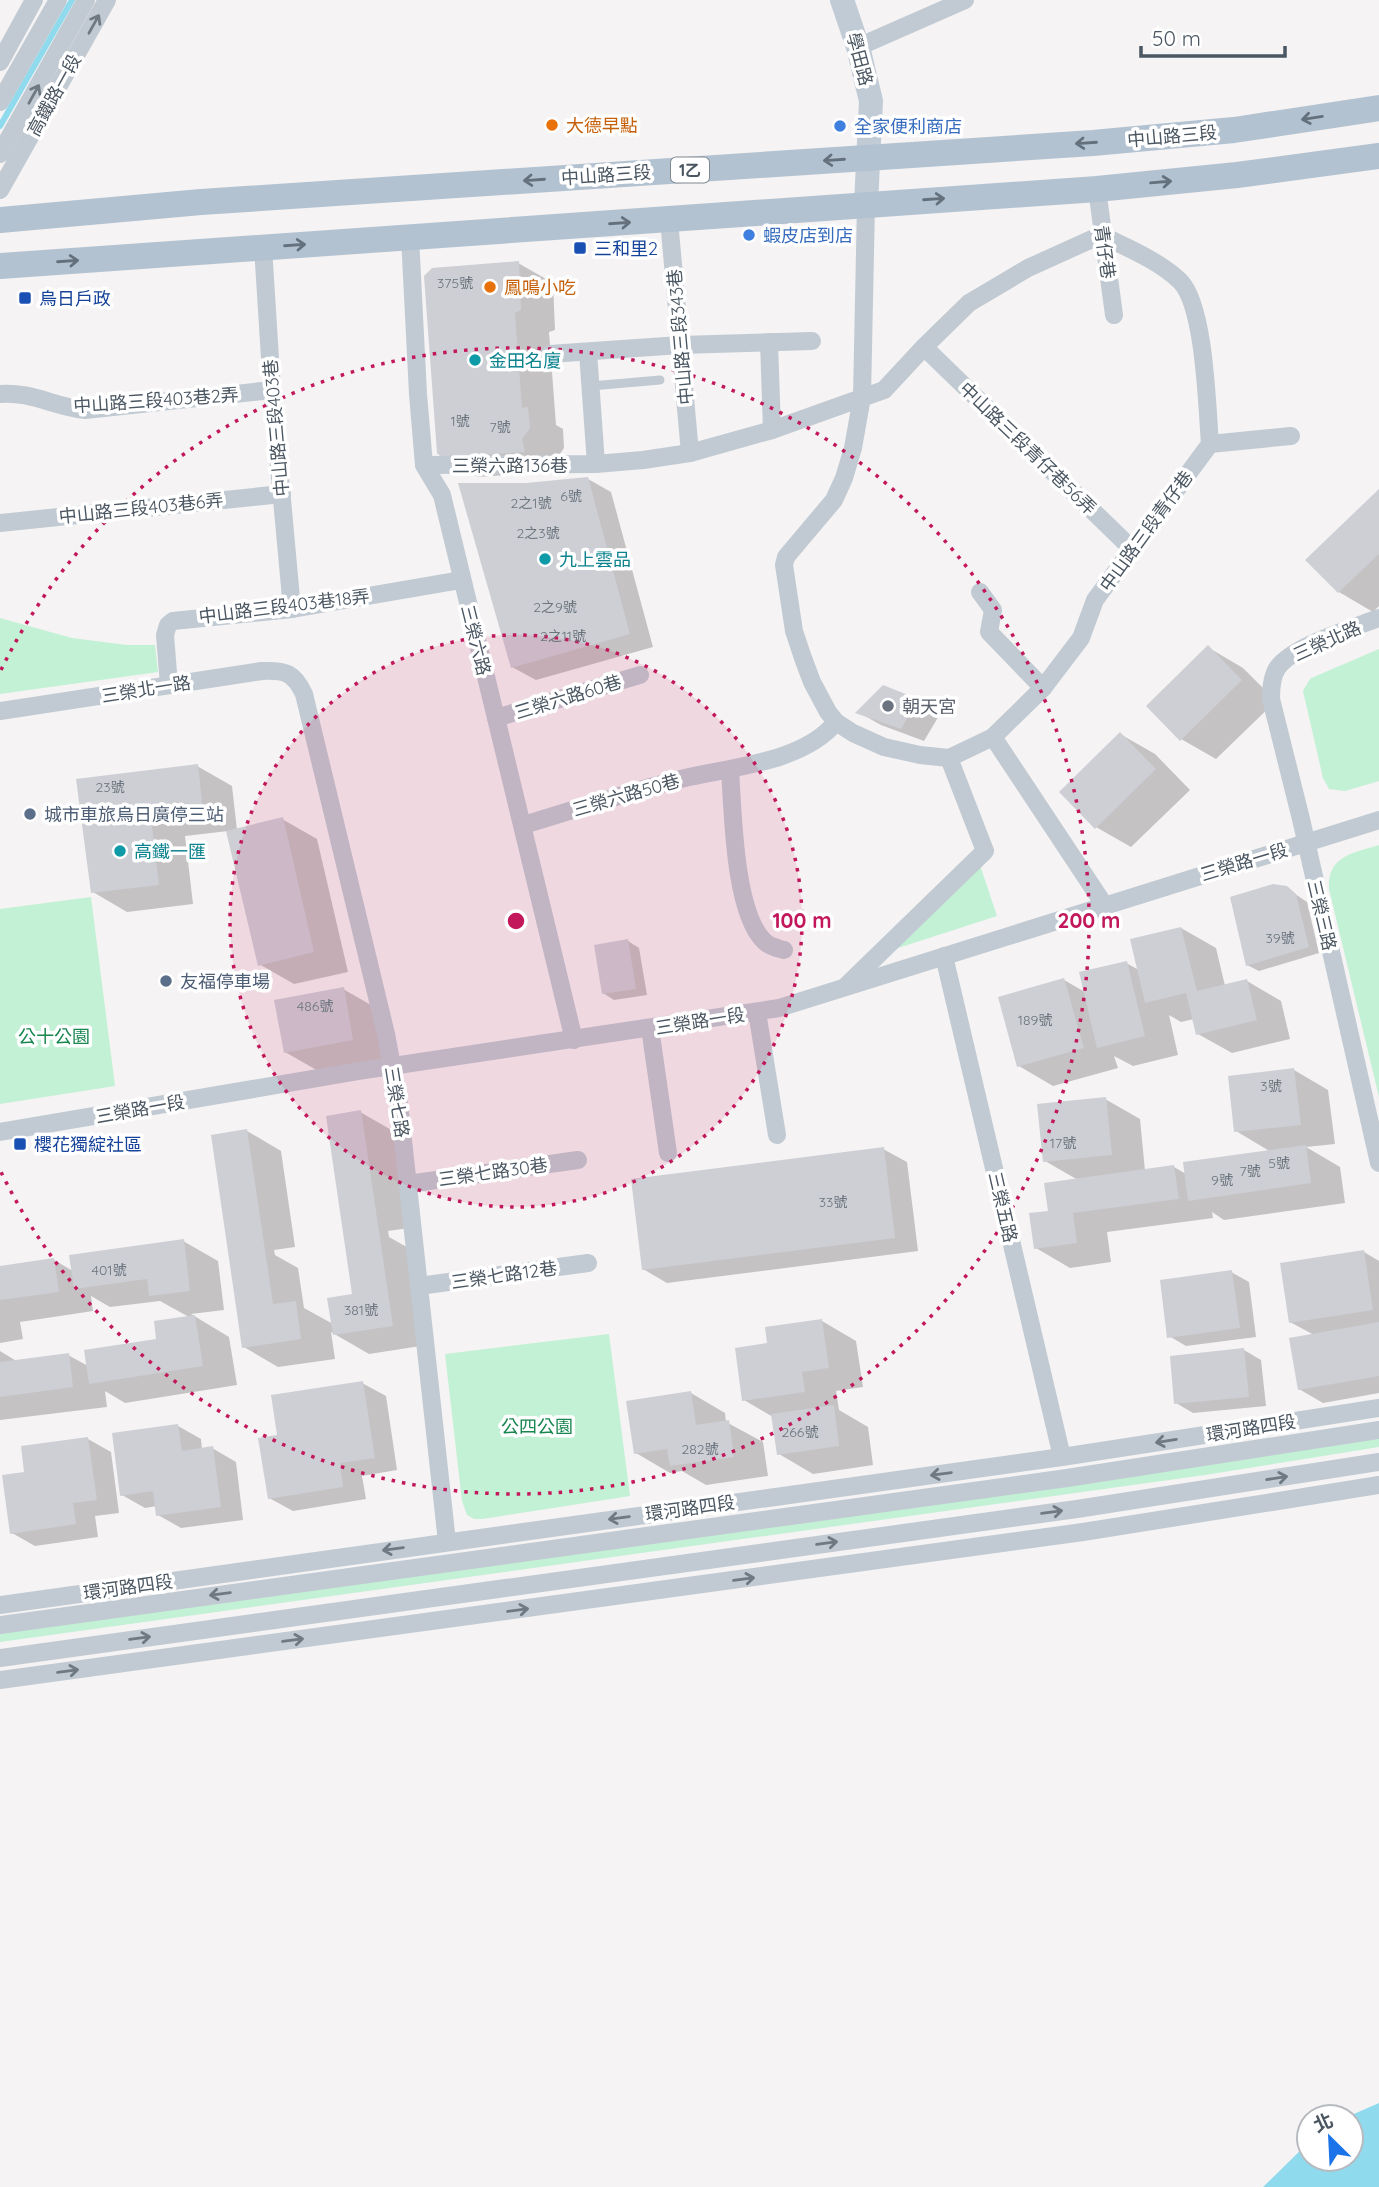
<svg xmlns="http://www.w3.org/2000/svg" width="1379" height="2187" viewBox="0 0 1379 2187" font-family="Quicksand,'Noto Sans TC',sans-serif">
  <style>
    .green { fill: #c3f1d5 }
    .water { fill: #90daee }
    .shadow { fill: #0003 }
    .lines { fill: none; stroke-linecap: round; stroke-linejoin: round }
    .stream { stroke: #90daee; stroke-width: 6 }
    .building { fill: #cdcfd5 }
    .lane { stroke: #c1cad2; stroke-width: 9 }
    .street { stroke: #c1cad2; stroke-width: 18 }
    .secondary { stroke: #c1cbd6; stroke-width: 24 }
    .primary { stroke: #b3c2d1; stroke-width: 26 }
    .oneway { stroke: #6e7983 }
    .oneway2 { stroke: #64717d }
    .ring { fill: none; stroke: #c2185b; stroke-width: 3.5; stroke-dasharray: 3.5 7 }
    .food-dot { fill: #e8710a; stroke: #fff; stroke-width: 2.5 }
    .shop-dot { fill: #3f7fe0; stroke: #fff; stroke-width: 2.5 }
    .transit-dot { fill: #1a4fb4; stroke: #fff; stroke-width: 2.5 }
    .culture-dot { fill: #0f9aa8; stroke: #fff; stroke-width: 2.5 }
    .worship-dot { fill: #6b7280; stroke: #fff; stroke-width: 2.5 }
    .service-dot { fill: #5c6f8a; stroke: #fff; stroke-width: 2.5 }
    .labels { text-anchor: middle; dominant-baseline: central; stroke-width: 7; stroke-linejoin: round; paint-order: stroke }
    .number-label { font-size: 14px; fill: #6b747e }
    .shield { fill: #fff; stroke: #808990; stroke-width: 2 }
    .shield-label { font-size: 16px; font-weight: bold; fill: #4a5661 }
    .street-label { font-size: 18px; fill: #4a5661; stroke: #fff }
    .food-label { font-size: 18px; fill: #c56008; stroke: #fff; text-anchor: start }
    .shop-label { font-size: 18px; fill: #366cbe; stroke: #fff; text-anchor: start }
    .transit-label { font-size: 18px; fill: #164399; stroke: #fff; text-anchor: start }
    .culture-label { font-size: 18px; fill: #0d838f; stroke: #fff; text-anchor: start }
    .worship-label { font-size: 18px; fill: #5b616d; stroke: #fff; text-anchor: start }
    .service-label { font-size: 18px; fill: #4e5e75; stroke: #fff; text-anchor: start }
    .park-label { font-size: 18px; fill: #17864f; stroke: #fff }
    .centre { fill: #c2185b; stroke: #fff; stroke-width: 3.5 }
    .ring-label { font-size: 21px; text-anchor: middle; font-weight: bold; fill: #c2185b; stroke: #fff; stroke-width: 7; stroke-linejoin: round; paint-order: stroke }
  </style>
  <rect width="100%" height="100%" fill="#f5f3f3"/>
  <g class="green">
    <path d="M0,618l72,20 55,7h28l3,27 -158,22z"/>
    <path d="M1379,649v132l-34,10 -16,-2 -6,-11 -20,-87 7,-12 6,-3z"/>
    <path d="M1379,845v252l-50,-208c-2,-33 24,-36 50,-44z"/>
    <path d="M979,862l18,54 -105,34z"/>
    <path d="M91,897l24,189 -115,18v-195z"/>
    <path d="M609,1334l21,162 -148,23h-8l-7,-4 -5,-14 -17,-147z"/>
    <path d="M1379,1438v9l-174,28 -1205,167v-9z"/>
  </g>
  <path class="water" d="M1379,2103v84h-116l46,-45v17h42v-42h-4z"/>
  <g class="shadow">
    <path d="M518,263l35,20 2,47 -6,2 7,93 7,4 1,19 -8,12 3,11 -81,6 -35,-20z"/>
    <path d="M588,479l23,13 42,155 -117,33 -24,-13 14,-182z"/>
    <path d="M1379,491v115l-6,6 -34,-20z"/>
    <path d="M1209,648l34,20 33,33 -60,58 -35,-20z"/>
    <path d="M917,700l23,14 -16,27 -43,-16 -23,-13z"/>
    <path d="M1120,734l35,20 35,36 -59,57 -35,-20z"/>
    <path d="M197,766l35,20 5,44 45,-11 35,20 31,133 -54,12 -35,-20 -31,-133 -43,5 8,68 -66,8 -34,-20 -15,-112z"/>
    <path d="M1286,888l21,14 12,51 -60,18 -12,-6z"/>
    <path d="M1181,928l35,20 9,38 22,-5 34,20 9,38 -58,14 -34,-19 -4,-15 -13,3 -12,-7 9,40 -45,11 -19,-10 4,12 -65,18 -34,-20 45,-86 21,12 41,-29 13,7z"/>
    <path d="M628,941l11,7 8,47 -33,5 -11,-7z"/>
    <path d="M343,989l35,20 9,50 -67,13 -35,-20z"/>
    <path d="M1294,1070l34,20 7,54 -29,3 34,20 5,36 -121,17 -12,-8 1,6 -106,14 4,30 -41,6 -34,-20 14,-36 28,-32 -33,-19 60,-62 35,20 5,52 29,-4 12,7 85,-22 -35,-21z"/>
    <path d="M360,1112l35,20 14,96 -21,3 1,6 23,13 15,95 -58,9 -38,-22 4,27 -57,8 -34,-20 3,-216 34,20 14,96 -21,3 1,5 23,13 6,40 29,16 21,-28z"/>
    <path d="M883,1149l24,13 11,89 -251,32 -24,-14z"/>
    <path d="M183,1241l35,20 6,49 -33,4 38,23 8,48 -112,18 -20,-12 2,16 -107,13v-69l18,11 50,-7 20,11 70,-26 31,-23 -29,-16 -50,6 -19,-11 2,15 -73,11 3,17 -23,4v-75l54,-8 19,11z"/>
    <path d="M1364,1252l15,9v132l-56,10 -24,-14 15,-54 -24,-13z"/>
    <path d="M1231,1272l18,10 7,55 -70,9 -17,-10z"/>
    <path d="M822,1321l34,20 7,46 -27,4 3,19 29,17 5,38 -60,9 -34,-20 -6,-37 -29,-17 25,-55z"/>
    <path d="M1244,1350l17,10 5,46 -73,7 -17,-10z"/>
    <path d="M362,1383l24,13 11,74 -35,6 4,23 -73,12 -24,-13 10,-62z"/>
    <path d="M691,1393l34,20 1,9 37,20 5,34 -62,9 -24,-14 -12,2 -34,-20z"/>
    <path d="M178,1426l23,13 1,11 10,-2 24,14 7,58 -62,8 -23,-13 -1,-9 -12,2 -23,-13z"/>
    <path d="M88,1439l23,13 8,61 -24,3 3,21 -63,9 -23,-13 14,-59z"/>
  </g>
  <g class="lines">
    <path class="stream" d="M0,126l72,-126"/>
  </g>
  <g class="building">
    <path d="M519,261l2,49 -6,3 7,95 6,-1 2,21 -8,11 3,13 -83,6 -5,-5 -13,-177 8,-8z"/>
    <path d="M588,477l42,157 -119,34 -53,-185h68z"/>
    <path d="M1379,489v65l-41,39 -33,-33z"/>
    <path d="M1208,645l34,35 -62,61 -34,-35z"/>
    <path d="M883,685l35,14 -17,30 -46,-16z"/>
    <path d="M1120,732l36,37 -61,60 -36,-37z"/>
    <path d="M198,764l5,47 -52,6 8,68 -68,8 -15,-114z"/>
    <path d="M283,817l31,135 -56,14 -32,-135z"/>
    <path d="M1273,884l14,2 9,8 13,53 -63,19 -16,-69z"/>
    <path d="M1181,927l16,64 50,-12 10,41 -61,15 -10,-42 -41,10 -15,-64z"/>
    <path d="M628,939l8,50 -34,5 -8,-49z"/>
    <path d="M1127,961l18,75 -48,12 -18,-76z"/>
    <path d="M1064,978l20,70 -67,19 -19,-70z"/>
    <path d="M344,987l9,53 -69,13 -10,-53z"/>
    <path d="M1294,1068l7,57 -67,7 -6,-56z"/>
    <path d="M1106,1097l6,58 -69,7 -6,-58z"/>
    <path d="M361,1110l32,216 -60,9 -6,-37 25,-4 -26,-178z"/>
    <path d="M247,1129l26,175 23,-3 5,38 -59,9 -31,-213z"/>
    <path d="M1306,1145l5,38 -123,18 -5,-39z"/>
    <path d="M884,1147l11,91 -253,32 -11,-91z"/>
    <path d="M1174,1165l5,34 -106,14 4,30 -43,6 -5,-36 19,-2 -4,-28z"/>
    <path d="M184,1239l6,52 -41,5 -2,-17 -73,10 -5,-34z"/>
    <path d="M1364,1250l9,60 -84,13 -9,-60z"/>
    <path d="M54,1258l5,34 -59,8v-34z"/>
    <path d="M1232,1270l8,58 -73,10 -7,-58z"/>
    <path d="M195,1315l8,51 -114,18 -5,-34 72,-11 -2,-18z"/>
    <path d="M822,1319l7,49 -27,4 3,20 -63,9 -7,-53 32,-5 -2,-16z"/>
    <path d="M1379,1322v54l-81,14 -9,-52z"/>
    <path d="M1244,1348l5,49 -75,7 -4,-48z"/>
    <path d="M69,1353l4,34 -73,10v-35z"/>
    <path d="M363,1381l12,77 -35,5 3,24 -75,12 -10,-61 19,-3 -6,-40z"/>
    <path d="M691,1391l5,34 33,-5 5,37 -64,9 -3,-17 -33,5 -8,-53z"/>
    <path d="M834,1405l5,41 -62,9 -6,-41z"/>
    <path d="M178,1424l4,27 31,-5 8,61 -65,9 -3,-25 -33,5 -8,-63z"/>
    <path d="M88,1437l9,63 -24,3 3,21 -66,10 -8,-59 22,-3 -3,-26z"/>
  </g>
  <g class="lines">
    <path class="lane" d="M591,386l69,-6"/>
    <g class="street">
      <path d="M858,47l107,-47"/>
      <path d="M0,62l34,-62"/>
      <path d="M0,102l58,-102"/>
      <path d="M0,154l86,-154"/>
      <path d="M1097,189l17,126"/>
      <path d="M0,190l107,-190"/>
      <path d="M669,220l21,233"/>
      <path d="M410,237l8,157 6,71 18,30 132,545"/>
      <path d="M263,247l9,143 20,219"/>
      <path d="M769,342l3,88"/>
      <path d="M924,347l208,202"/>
      <path d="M588,352l8,112"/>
      <path d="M550,354l130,-9 132,-4"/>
      <path d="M0,394c30,-3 55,13 85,16l187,-20"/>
      <path d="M1210,444l81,-8"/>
      <path d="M424,465l172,-1 47,-4 47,-7 82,-23 112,-40 40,-43 45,-44 59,-35 73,-33c27,13 58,26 79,46 25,25 27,127 30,163l-115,156 -14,38 -38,50 -50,49 -44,21 -29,-3 -36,-8 -31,-14 -17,-11 -8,-10 -16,-30 -9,-24 -9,-27 -10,-66 2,-8 48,-57 10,-22 9,-30 9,-51 4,-193"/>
      <path d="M0,523l282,-29"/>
      <path d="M980,592l13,18 -4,22 54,56"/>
      <path d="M1379,618c-26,10 -84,27 -101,49 -6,8 -7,21 -7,32l30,120 78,344"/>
      <path d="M169,685l-4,-50 3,-10 5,-4 119,-12 169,-29"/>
      <path d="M0,711l262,-40c24,-1 32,2 42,23l82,340 13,70 48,438"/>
      <path d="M496,718l144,-43"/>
      <path d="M993,737l112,169"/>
      <path d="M730,770c3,42 4,142 34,171 6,6 13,7 20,9"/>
      <path d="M523,825c55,-16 110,-35 166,-48 45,-10 116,-16 147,-55"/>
      <path d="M944,956l118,501"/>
      <path d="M846,986l139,-135 -36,-93"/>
      <path d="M757,1012l20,123"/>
      <path d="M650,1028l18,125"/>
      <path d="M0,1132l359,-61 420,-63 600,-188"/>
      <path d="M408,1184l170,-24"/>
      <path d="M419,1286l169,-23"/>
      <path d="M0,1605l1062,-148 317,-49"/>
      <path d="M0,1625l1067,-147 312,-48"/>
      <path d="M0,1658l1077,-149 302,-47"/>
      <path d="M0,1680l1083,-148 296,-47"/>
    </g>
    <path class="secondary" d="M842,0l16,47 13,54 -5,103"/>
    <g class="primary">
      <path d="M0,220l201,-18 892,-59 141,-13 145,-22"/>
      <path d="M0,266l1097,-77 140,-14 142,-19"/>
    </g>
  </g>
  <defs><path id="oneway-shaft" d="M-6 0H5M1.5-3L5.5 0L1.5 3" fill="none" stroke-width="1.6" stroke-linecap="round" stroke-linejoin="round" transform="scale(1.75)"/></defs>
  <g class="oneway">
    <use href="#oneway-shaft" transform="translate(94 24) rotate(-61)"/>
    <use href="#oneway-shaft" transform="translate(34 94) rotate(-61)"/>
    <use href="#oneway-shaft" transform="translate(1166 1441) rotate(171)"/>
    <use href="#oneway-shaft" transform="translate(941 1474) rotate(172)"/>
    <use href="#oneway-shaft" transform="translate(1277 1478) rotate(-9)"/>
    <use href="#oneway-shaft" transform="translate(1052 1512) rotate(-8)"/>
    <use href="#oneway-shaft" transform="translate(619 1518) rotate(172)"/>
    <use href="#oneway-shaft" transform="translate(827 1543) rotate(-8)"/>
    <use href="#oneway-shaft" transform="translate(393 1549) rotate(172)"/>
    <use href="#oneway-shaft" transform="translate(744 1579) rotate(-8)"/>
    <use href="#oneway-shaft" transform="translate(220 1594) rotate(172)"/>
    <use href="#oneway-shaft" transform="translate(518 1610) rotate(-8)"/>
    <use href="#oneway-shaft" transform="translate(140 1638) rotate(-8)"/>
    <use href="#oneway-shaft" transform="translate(293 1640) rotate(-8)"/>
    <use href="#oneway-shaft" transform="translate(68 1671) rotate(-8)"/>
  </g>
  <g class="oneway2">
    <use href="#oneway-shaft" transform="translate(1312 118) rotate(171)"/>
    <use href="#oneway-shaft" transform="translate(1086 143) rotate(176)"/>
    <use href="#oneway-shaft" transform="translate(834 160) rotate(176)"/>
    <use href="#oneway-shaft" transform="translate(534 180) rotate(176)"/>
    <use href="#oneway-shaft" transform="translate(1161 182) rotate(-5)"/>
    <use href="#oneway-shaft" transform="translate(934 199) rotate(-4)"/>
    <use href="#oneway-shaft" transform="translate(620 223) rotate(-4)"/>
    <use href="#oneway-shaft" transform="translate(295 245) rotate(-4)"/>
    <use href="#oneway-shaft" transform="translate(68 261) rotate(-4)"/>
  </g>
  <circle cx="516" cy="921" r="286" fill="#c2185b" fill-opacity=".12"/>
  <g class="ring">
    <circle cx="516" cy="921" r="286"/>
    <path d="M1 670A573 573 0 1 1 1 1172"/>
  </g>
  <g class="food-dot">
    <circle cx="552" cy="125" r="7"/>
    <circle cx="490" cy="287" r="7"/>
  </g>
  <g class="shop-dot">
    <circle cx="840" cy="126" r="7"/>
    <circle cx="749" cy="235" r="7"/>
  </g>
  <g class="transit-dot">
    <rect x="573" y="241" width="14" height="14" rx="3.5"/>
    <rect x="18" y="291" width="14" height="14" rx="3.5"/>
    <rect x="13" y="1137" width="14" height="14" rx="3.5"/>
  </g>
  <g class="culture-dot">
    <circle cx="475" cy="360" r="7"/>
    <circle cx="545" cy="559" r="7"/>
    <circle cx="120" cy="851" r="7"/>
  </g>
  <circle class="worship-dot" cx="888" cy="706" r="7"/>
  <g class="service-dot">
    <circle cx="30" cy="814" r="7"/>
    <circle cx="166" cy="981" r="7"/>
  </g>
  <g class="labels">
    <g class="number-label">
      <text x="455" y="283">375號</text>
      <text x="460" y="421">1號</text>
      <text x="500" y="427">7號</text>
      <text x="571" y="496">6號</text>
      <text x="531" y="503">2之1號</text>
      <text x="538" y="533">2之3號</text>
      <text x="555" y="607">2之9號</text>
      <text x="563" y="636">2之11號</text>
      <text x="110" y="787">23號</text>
      <text x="1280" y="938">39號</text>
      <text x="315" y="1006">486號</text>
      <text x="1035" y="1020">189號</text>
      <text x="1271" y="1086">3號</text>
      <text x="1063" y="1143">17號</text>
      <text x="1279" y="1163">5號</text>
      <text x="1250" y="1171">7號</text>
      <text x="1222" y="1180">9號</text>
      <text x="833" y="1202">33號</text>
      <text x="109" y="1270">401號</text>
      <text x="361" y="1310">381號</text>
      <text x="800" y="1432">266號</text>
      <text x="700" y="1449">282號</text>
    </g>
    <rect class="shield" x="671" y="157.5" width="38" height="25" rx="5"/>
    <g class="shield-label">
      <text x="690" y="170">1乙</text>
    </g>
    <g class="street-label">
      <text transform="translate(860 59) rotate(75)">學田路</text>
      <text transform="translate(54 95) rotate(-61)">高鐵路一段</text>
      <text transform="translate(1172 136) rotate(-5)">中山路三段</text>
      <text transform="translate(606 175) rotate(-4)">中山路三段</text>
      <text transform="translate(1105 252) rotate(82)">青仔巷</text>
      <text transform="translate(680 337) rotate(-95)">中山路三段343巷</text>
      <text transform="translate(156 400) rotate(-4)">中山路三段403巷2弄</text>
      <text transform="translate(276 428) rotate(-95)">中山路三段403巷</text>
      <text transform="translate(1028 448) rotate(44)">中山路三段青仔巷56弄</text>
      <text x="510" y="465">三榮六路136巷</text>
      <text transform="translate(141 508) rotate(-6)">中山路三段403巷6弄</text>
      <text transform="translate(1146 531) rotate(-54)">中山路三段青仔巷</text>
      <text transform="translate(284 606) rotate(-7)">中山路三段403巷18弄</text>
      <text transform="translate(476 640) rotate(76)">三榮六路</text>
      <text transform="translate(1327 641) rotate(-24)">三榮北路</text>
      <text transform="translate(146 689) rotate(-9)">三榮北一路</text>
      <text transform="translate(568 697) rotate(-17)">三榮六路60巷</text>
      <text transform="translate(626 795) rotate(-16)">三榮六路50巷</text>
      <text transform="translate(1244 862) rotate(-17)">三榮路一段</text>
      <text transform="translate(1322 915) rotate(77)">三榮三路</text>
      <text transform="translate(700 1021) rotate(-9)">三榮路一段</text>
      <text transform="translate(397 1102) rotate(81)">三榮七路</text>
      <text transform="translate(140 1109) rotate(-10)">三榮路一段</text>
      <text transform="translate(493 1172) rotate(-8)">三榮七路30巷</text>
      <text transform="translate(1003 1207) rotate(77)">三榮五路</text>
      <text transform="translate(504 1275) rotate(-8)">三榮七路12巷</text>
      <text transform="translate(1251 1428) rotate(-9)">環河路四段</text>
      <text transform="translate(690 1508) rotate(-8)">環河路四段</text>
      <text transform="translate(128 1587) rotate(-8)">環河路四段</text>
    </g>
    <g class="food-label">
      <text x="566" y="125">大德早點</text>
      <text x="504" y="287">鳳鳴小吃</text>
    </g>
    <g class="shop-label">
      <text x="854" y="126">全家便利商店</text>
      <text x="763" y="235">蝦皮店到店</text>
    </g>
    <g class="transit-label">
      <text x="594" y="248">三和里2</text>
      <text x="39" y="298">烏日戶政</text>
      <text x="34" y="1144">櫻花獨綻社區</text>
    </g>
    <g class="culture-label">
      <text x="489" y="360">金田名廈</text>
      <text x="559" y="559">九上雲品</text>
      <text x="134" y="851">高鐵一匯</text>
    </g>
    <g class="worship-label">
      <text x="902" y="706">朝天宮</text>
    </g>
    <g class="service-label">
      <text x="44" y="814">城市車旅烏日廣停三站</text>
      <text x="180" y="981">友福停車場</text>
    </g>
    <g class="park-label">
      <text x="54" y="1036">公十公園</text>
      <text x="537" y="1426">公四公園</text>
    </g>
  </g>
  <circle cx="516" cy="921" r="10" class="centre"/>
  <g class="ring-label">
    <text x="802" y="928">100 m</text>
    <text x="1089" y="928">200 m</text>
  </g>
  <g transform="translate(1330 2138) rotate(336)"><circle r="33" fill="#ffffff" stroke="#b7bbc0" stroke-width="2"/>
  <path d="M0-5L12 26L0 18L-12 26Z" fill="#1a73e8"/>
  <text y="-10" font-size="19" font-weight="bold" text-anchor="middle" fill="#4a5661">北</text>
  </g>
  <path d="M1141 46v10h144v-10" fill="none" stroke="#4a5661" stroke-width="3.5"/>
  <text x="1152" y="46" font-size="21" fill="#4a5661" stroke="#ffffff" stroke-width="5" paint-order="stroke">50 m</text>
</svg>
